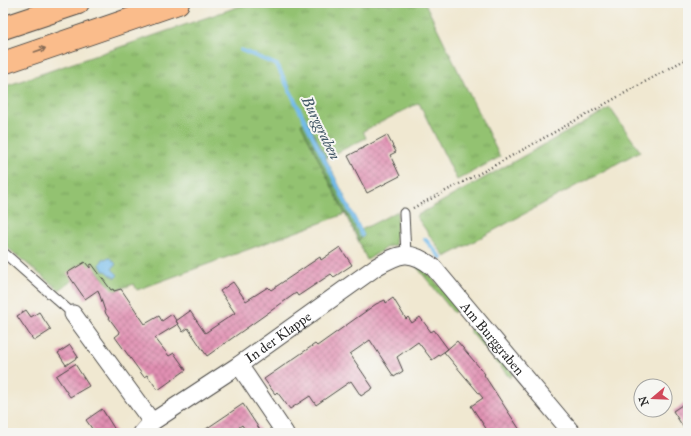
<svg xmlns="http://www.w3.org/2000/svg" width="691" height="436" viewBox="0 0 691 436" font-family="'IM FELL Great Primer',serif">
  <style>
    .grass { fill: url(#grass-tufts); stroke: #5f764e }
    .forest { fill: url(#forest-firs); stroke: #506a47 }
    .water { fill: #73bbeb; stroke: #4f738b }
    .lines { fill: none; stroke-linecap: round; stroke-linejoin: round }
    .stream { stroke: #73bbeb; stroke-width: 4 }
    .building { fill: url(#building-cross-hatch) }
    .lane-casing { stroke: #494744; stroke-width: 11 }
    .street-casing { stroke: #494744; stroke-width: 19 }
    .highway-casing { stroke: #494744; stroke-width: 24 }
    .path { stroke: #494744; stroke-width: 2.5; stroke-dasharray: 1 3; stroke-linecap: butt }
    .lane { stroke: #fff; stroke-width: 9 }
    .street { stroke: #fff; stroke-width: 17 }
    .highway { stroke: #fabc8b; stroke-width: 22 }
    .oneway { stroke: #886c56 }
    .labels { text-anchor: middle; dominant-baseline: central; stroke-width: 4; stroke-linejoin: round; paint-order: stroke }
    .street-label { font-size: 14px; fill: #2b2b2b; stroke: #f6f6f2 }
    .water-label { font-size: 15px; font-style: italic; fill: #415665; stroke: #f6f6f2 }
  </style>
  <defs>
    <pattern id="grass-tufts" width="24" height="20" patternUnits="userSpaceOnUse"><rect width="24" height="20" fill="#93c271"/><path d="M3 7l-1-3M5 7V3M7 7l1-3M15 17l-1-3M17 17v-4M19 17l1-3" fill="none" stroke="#789e5d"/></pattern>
    <pattern id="forest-firs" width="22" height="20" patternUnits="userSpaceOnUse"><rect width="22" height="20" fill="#76a863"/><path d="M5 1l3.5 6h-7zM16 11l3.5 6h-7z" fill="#618952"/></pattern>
    <pattern id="building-cross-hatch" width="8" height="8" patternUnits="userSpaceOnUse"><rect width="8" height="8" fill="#e18fb2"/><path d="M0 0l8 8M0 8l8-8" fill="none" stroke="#b77591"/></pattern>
  </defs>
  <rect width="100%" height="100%" fill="#f6f6f2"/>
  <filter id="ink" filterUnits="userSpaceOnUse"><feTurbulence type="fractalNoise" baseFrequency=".025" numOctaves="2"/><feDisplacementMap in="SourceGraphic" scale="8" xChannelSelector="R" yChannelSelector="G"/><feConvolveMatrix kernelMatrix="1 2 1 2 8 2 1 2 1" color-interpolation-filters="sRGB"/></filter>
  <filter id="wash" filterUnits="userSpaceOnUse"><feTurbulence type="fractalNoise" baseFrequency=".012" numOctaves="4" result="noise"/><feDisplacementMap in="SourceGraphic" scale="16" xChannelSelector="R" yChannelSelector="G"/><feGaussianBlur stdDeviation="0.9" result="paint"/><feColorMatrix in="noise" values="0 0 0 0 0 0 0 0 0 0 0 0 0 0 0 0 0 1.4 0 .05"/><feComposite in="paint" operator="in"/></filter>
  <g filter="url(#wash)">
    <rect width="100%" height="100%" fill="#f0e8d1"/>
    <g class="grass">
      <path d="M249,3h176l75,154 -43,23 -38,-77 -56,28 3,7 -40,20 -18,-36 -6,2 43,90 -208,76 -3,-6 -20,7 -21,-25 -34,24 -56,-46v-157z"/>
      <path d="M610,108l30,43 -195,106 -29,-41z"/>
      <path d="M398,211l-3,34 -8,2 -20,13 -9,-20 6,-4 -3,-6z"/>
      <path d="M416,266l9,4 33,37 -4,6z"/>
      <path d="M476,328l37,45 -3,5 -41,-48z"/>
    </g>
    <path class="forest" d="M308,122l56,114 -6,4 -57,-116z"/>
    <path class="water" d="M110,258l6,6 -4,5 6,6 -3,3 -9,-7h-3l-3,-7 3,-5z"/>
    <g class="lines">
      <g class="stream">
        <path d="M241,50l36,15 85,170"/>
        <path d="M425,239l16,19"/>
      </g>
    </g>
    <g id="blocks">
      <g class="building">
        <path d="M387,135l9,17 -6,3 10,21 -33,17 -19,-37z"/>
        <path d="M340,247l12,18 -18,12 -3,-3 -33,22 -2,-3 -89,63 -19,-28 -5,4 -7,-11 14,-10 15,22 30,-20 -15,-22 13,-9 13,19 22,-14 3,3 49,-33 1,3z"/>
        <path d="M85,262l5,6v-3l2,-1 19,26 2,-1 1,2 7,-2 24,35 14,-8 3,5 10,-7 6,10 -23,14 14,18 5,-3 12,17 -28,20 -11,-15 -3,2 -29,-40 5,-4 -14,-19 -8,-24 -13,9 -18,-26z"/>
        <path d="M393,298l13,21 2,-2 4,6 8,-6 11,15 3,-2 14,19 -16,11 -14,-18 -21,15 6,14 -9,6 -24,-37 -20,14 23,34 -12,8 -10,-15 -35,24 -6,-9 -20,13 -13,-17 -2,2 -11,-15 51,-35 2,2 59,-42 9,-4 1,3z"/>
        <path d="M26,310l5,7 8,-5 12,18 -17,11 -17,-25z"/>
        <path d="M457,341l28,33 -1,1 38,58h-33l-18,-27 12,-8 -39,-46z"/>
        <path d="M70,345l8,12 -12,8 -8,-12z"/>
        <path d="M75,364l14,22 -19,11 -14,-21z"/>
        <path d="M688,401v32h-1l-14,-22z"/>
        <path d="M243,404l19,29h-15l-5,-8 -11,8h-31z"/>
        <path d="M102,409l15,24h-22l-9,-13z"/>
      </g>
    </g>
  </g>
  <g filter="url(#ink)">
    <use href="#blocks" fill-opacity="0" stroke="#494744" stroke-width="1"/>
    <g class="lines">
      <g class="lane-casing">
        <g id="lane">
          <path d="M404,213l2,41"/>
          <path d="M3,252l70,62"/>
        </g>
      </g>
      <g class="street-casing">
        <g id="street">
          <path d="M73,314l79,108"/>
          <path d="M239,365l46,68"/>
          <path id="s1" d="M142,433l10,-11 87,-57 137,-98c24,-14 34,-18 57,0l139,166"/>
        </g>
      </g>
      <g class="highway-casing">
        <g id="highway">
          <path d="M3,28l75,-25"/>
          <path d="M3,63l175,-60"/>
        </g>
      </g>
      <path class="path" d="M413,208l75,-39 200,-111"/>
      <use href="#lane" class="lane"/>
      <use href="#street" class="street"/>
      <use href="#highway" class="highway"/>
    </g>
    <defs><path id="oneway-shaft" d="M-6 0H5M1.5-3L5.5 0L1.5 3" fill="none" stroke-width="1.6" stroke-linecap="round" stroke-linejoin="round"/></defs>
    <use class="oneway" href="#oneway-shaft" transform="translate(40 50) rotate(-19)"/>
  </g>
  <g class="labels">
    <g class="street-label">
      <text stroke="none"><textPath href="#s1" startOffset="167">In der Klappe</textPath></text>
      <text stroke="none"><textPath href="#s1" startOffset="443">Am Burggraben</textPath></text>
    </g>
    <g class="water-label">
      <text transform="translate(321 128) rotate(64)">Burggraben</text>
    </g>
  </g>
  <rect width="691" height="436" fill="none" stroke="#f6f6f2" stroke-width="16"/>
  <g transform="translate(653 398) rotate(251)"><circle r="19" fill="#f6f6f2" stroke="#a5a5a2"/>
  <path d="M0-3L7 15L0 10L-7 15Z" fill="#d1495b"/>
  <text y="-6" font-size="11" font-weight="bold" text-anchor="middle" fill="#2b2b2b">N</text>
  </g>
</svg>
